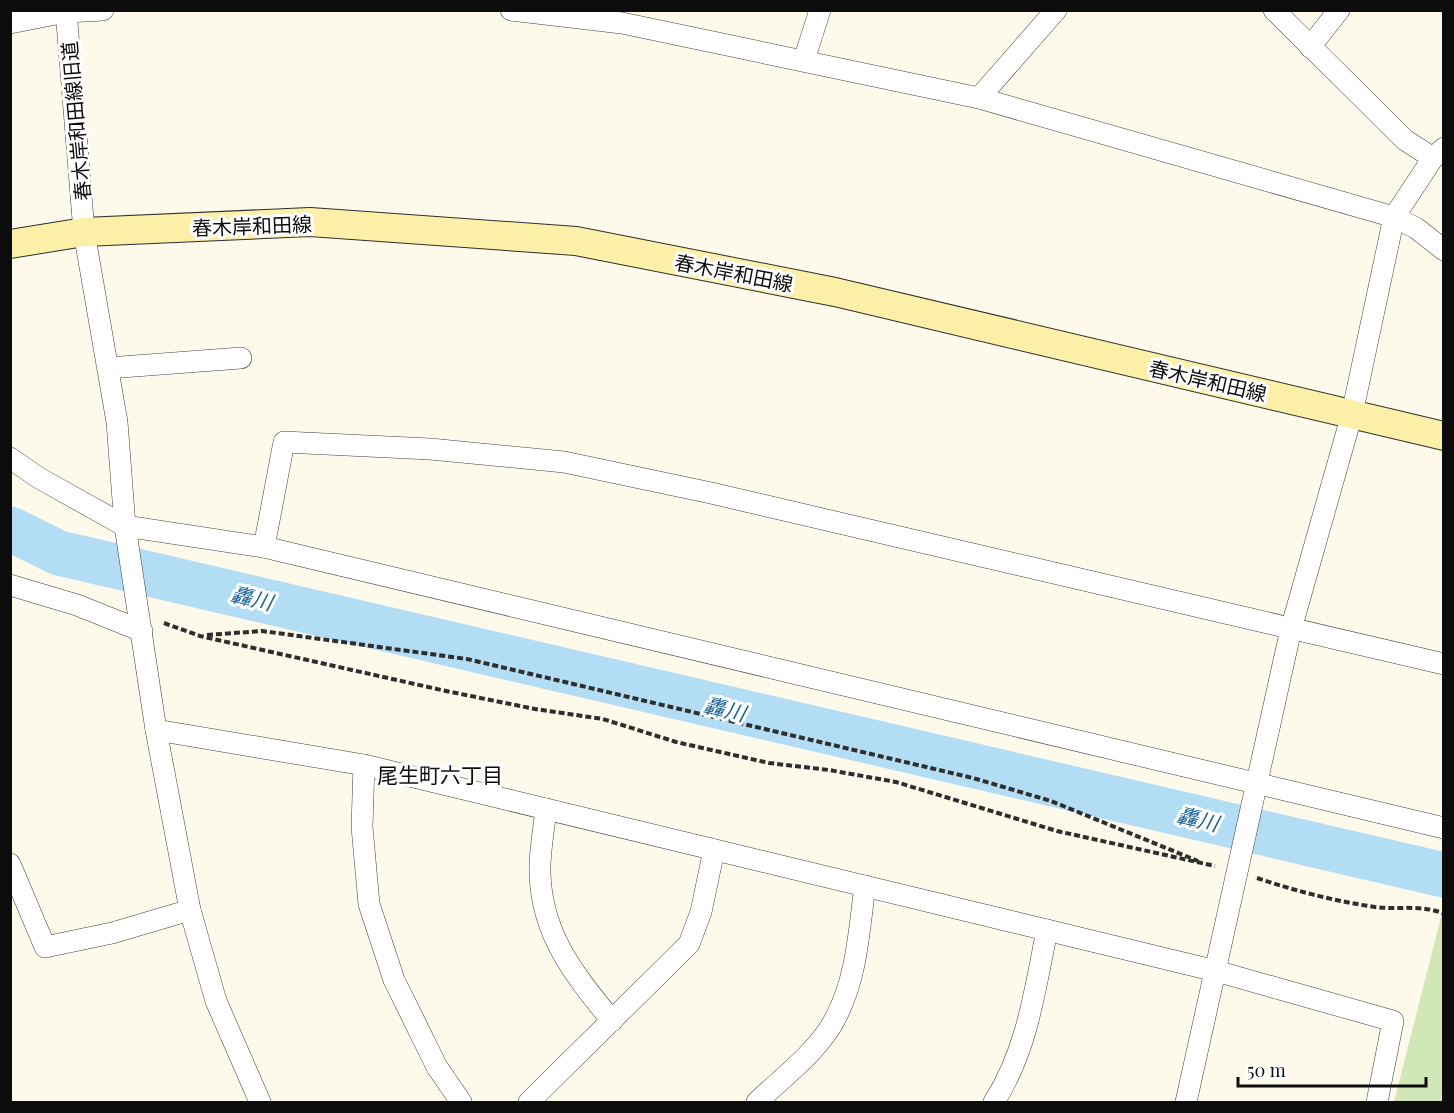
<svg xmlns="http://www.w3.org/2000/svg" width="1454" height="1113" viewBox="0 0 1454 1113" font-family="'Playfair Display','Noto Sans JP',serif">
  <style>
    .green { fill: #d1e7b7 }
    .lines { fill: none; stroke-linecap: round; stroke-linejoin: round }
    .river { stroke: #b2ddf4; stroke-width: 45 }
    .street-casing { stroke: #3f3f3f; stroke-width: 22 }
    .secondary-casing { stroke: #2e2e2e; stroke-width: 30 }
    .path { stroke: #2e2e2e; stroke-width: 4; stroke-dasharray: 6 3; stroke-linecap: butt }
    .street { stroke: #fff; stroke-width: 21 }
    .secondary { stroke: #fcf0a8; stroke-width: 28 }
    .labels { text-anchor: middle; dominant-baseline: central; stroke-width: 6; stroke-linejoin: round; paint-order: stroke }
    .street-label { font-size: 20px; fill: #0c0c0c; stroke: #fff }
    .water-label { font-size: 21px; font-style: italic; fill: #1a6498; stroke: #fff }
    .neighbourhood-label { font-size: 21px; fill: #0c0c0c; stroke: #fff }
  </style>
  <rect width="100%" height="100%" fill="#fefaeb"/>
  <path class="green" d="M1443,909v193h-49z"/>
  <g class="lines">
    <path class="river" d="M10,529l49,24 1385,322"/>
    <g class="street-casing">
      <g id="street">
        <path d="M66,10l18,222 33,190 8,104 31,204 34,180 26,91 44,101"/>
        <path d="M511,10l111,13 357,75 415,119 22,11 28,22"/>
        <path d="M1274,10l131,130 28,18"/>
        <path d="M10,23l56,-11 37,-2"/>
        <path d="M1310,47l29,-37"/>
        <path d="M804,60l16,-50"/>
        <path d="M979,98l77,-88"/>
        <path d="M108,368l133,-10"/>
        <path d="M10,458l29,20 86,48 139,21 1180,281"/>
        <path d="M264,547l20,-105 146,7 134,13 147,31 733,171"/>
        <path d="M10,585l67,20 65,26"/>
        <path d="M156,730l208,35 852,206 177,50 -16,81"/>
        <path d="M364,765l-2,62 7,77 25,76 43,87 24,35"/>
        <path d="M546,809c-2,21 -7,44 -6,65 2,62 35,101 72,147"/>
        <path d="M10,864l35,83 67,-14 78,-23"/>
        <path d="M529,1102l160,-158 12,-32 13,-62"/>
        <path d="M757,1102c26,-25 63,-52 79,-85 21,-40 23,-87 29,-131"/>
        <path d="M994,1102c33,-51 41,-112 53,-172"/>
        <path d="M1186,1102l105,-473 61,-215 42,-197 39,-59 11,-10"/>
      </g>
    </g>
    <g class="secondary-casing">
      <path id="secondary" d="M10,244l74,-12 226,-10 266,19 259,51 609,144"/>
    </g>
    <g class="path">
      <path d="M164,623l36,13 246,55 89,18 68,10 73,23 93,21 60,7 67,12 161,49 158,35"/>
      <path d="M207,635l55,-4 205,28 506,119 78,23 147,60"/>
      <path d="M1257,878c39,13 77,23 118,29 23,3 47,-3 69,7"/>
    </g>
    <use href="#street" class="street"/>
    <use href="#secondary" class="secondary"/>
  </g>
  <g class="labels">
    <g class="street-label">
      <text transform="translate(75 121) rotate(-95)">春木岸和田線旧道</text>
      <text transform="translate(252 225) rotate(-2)">春木岸和田線</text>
      <text transform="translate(734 272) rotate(11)">春木岸和田線</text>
      <text transform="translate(1208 380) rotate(13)">春木岸和田線</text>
    </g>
    <g class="water-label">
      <text transform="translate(252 597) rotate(13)">轟川</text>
      <text transform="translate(725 708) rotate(13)">轟川</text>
      <text transform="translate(1198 818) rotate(13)">轟川</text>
    </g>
    <g class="neighbourhood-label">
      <text x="440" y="774">尾生町六丁目</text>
    </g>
  </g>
  <rect width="1454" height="1113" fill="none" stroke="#0c0c0c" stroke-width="24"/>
  <path d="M1238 1077v9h188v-9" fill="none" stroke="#0c0c0c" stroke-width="3"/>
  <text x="1247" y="1077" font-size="18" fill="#0c0c0c" stroke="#ffffff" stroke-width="4.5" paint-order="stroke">50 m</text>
</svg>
